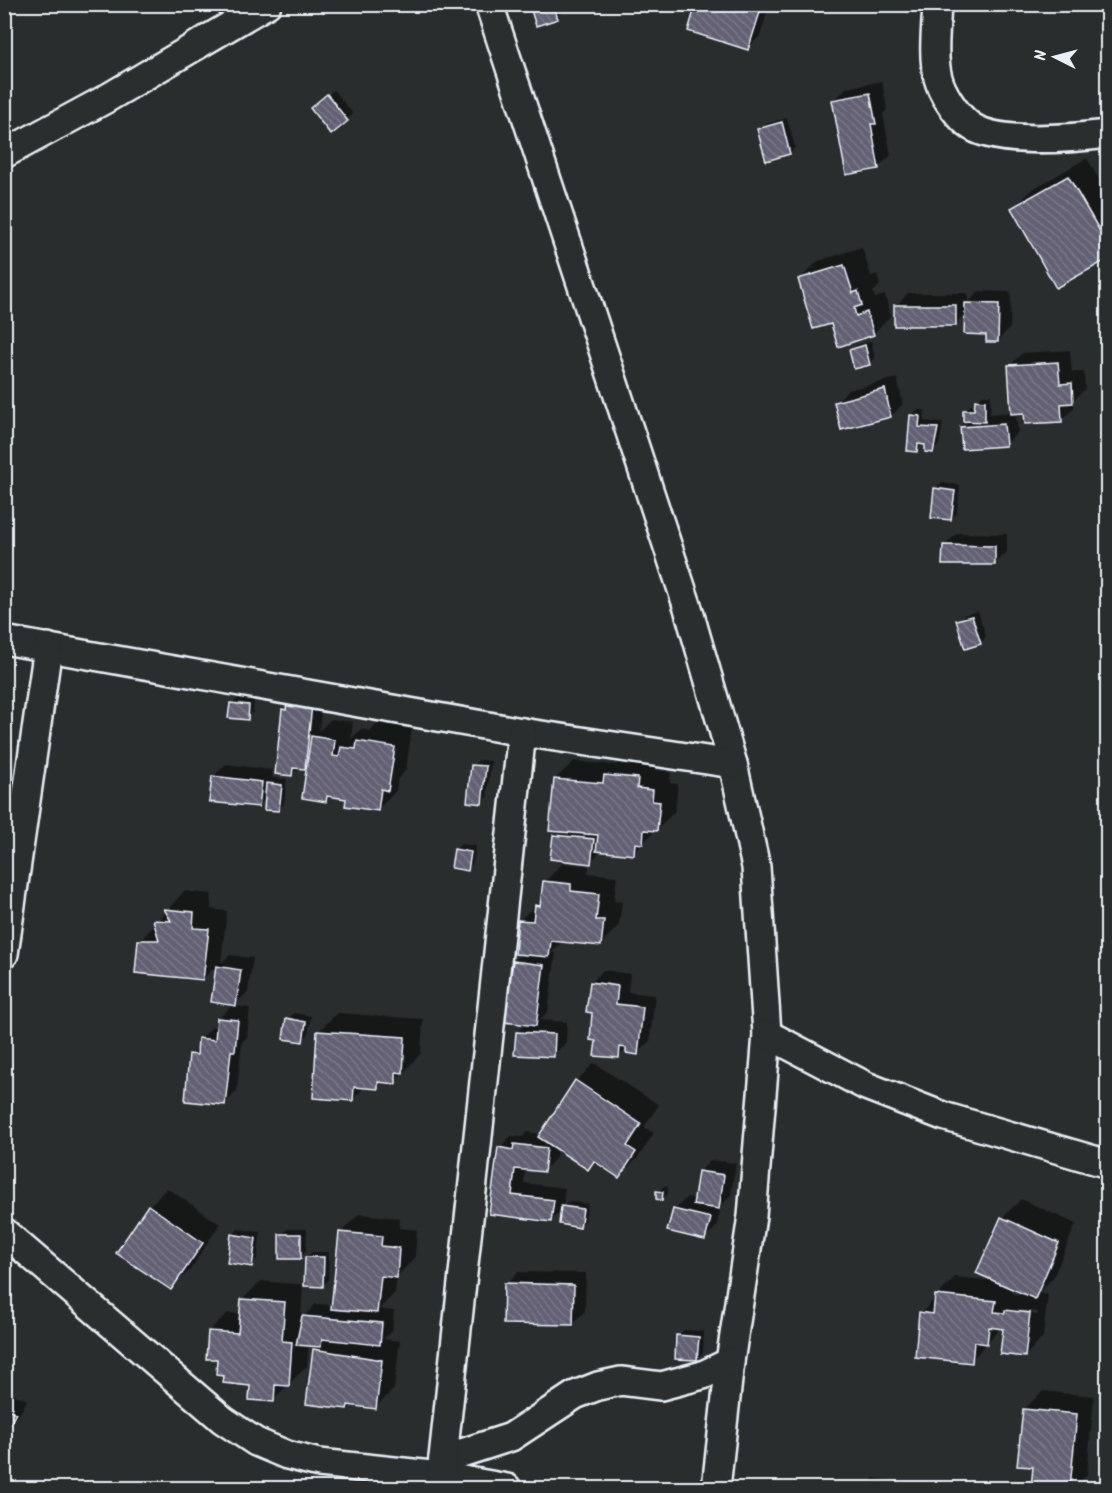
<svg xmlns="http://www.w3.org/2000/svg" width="1112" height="1493" viewBox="0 0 1112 1493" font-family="Kalam,sans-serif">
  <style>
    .shadow { fill: #0007; fill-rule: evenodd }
    .building { fill: url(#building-back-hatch); stroke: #e8f1f8; stroke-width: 1.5 }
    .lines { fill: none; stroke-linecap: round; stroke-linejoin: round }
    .minor-casing { stroke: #e8f1f8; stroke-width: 32 }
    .minor { stroke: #2a2d2e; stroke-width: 27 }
  </style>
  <defs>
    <pattern id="building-back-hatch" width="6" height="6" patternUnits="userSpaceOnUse" patternTransform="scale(1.5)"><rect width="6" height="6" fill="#636073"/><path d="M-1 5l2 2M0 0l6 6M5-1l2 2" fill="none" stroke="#797788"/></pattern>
  </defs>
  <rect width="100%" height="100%" fill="#2a2d2e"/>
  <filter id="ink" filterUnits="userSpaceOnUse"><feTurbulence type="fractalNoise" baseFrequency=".0167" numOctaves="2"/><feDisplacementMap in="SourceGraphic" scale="12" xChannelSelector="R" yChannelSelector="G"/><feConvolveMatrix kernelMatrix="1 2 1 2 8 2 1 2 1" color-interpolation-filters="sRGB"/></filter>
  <g filter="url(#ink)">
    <g class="shadow">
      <path d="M531,4h38v1l-12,12z"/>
      <path d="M698,4h72l-10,32 -12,12z"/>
      <path d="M882,81l5,29 -4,4 8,41 -13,13 -44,-68 12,-12z"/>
      <path d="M334,90l19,24 -6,6 -29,-18z"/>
      <path d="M787,118l8,29 -5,6 -31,-23 6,-6z"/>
      <path d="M1087,158l21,37v62l-95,-48 18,-19z"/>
      <path d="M862,247l9,29 6,-2 3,11 -7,7 2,6 10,-3 6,20 -18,19 -41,-12 -32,-43 18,-18z"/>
      <path d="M979,291l32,1 -1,36 -13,13 -31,-28 -11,11 -59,-18 12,-13h60v10z"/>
      <path d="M871,341l4,17 -6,6 -18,-13 6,-6z"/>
      <path d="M1070,350l2,22h12l1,17 -11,11v8l-12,12 -36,-9 -10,1 2,20 -13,13 -43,-17 8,-8 -5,-9 6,-6h5l6,-10h9l-1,19 23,-2 -3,-46 12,-13z"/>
      <path d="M897,378l6,26 -12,12 -55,-14 12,-12z"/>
      <path d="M917,410h8l-1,11 19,2 -4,22 -6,6 -6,-8h-4l-6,8 -5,-36z"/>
      <path d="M942,483l18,2 -3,28 -6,6 -15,-30z"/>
      <path d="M957,533l50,1v18l-13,12 -50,-18z"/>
      <path d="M978,611l8,26 -6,6 -22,-22 6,-6z"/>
      <path d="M323,693l-4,38 12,-12 22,3 -2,17 10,-10 9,2 7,-8 35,5 -6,42 -8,9 -2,12 -19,19 -29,-13 -17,-2 -5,5 -17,-37 -17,11 -8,-64 4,-4z"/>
      <path d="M238,698l16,2 -1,12 -6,6 -15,-14z"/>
      <path d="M624,757l32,3 -1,10 16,2 -1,11 8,1 -3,27 -42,42 -31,-3 -12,12 -36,-27 6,-5 -5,-51 19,-18 42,4z"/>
      <path d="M479,760l12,1 -4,36 -6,6 -8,-38z"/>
      <path d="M226,764l47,6 -1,8 15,1 -3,25 -6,6 -12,-12 -8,8 -45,-29z"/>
      <path d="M461,844l15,2 -3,17 -6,6 -12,-19z"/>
      <path d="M563,863l26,3 -1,7 29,3 -3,25 8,1 -3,23 -18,19 -37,-4 -12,12 4,1 -8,59 -9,8 28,2 -1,21 -13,12 -36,-23 9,-8 -12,-63 8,-8 -3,-33 23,-20 2,-18z"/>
      <path d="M184,891l28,3 -1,15 16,2 -6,52 9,-8 23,3 -5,34 -15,14 17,2 -3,29 -5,5 -5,49 -12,12 -34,-48 8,-8 1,-8 12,-12h6l1,-9 14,-14 -20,-3 5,-37 -15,15 -63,-38z"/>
      <path d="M603,970l27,4 -2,18 27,3 -5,46 -13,12 -9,-6 -10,10 -20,-17 -7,-57z"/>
      <path d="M294,1013l17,3 -3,19 -6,5 -14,-21z"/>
      <path d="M337,1013l86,6 -2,34 -26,29 -12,-1 -6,6 -11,-1 -13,13 -34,-68z"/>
      <path d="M594,1063l65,42 -15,22 10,6 -16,25 -19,18 -23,-15 -8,7 -31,-20 -1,10 -13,13 -18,-3 -1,15 41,5 -2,19 6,-6 19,3 -3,17 -6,6 -16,-18 -13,12 -59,-8 8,-65 12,-12 12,1 4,-5 14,2 35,-53z"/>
      <path d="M711,1160l25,3 -5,32 -10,11 -4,20 -12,12 -31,-28 13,-13 8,2 4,-27z"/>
      <path d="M664,1186h4v8l-6,5 -4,-7z"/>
      <path d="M167,1188l53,36 -30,46 -19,18 -22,-82z"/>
      <path d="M1021,1199l55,25 -23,54 -15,15 10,2 -5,42 -18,19 -20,-28 -4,-1 -30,34 -50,-48 34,-36 42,4 5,-63zM1013,1287l12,5 -3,3 -10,-1zM1021,1310l17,2v3l-17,-2z"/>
      <path d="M359,1214l41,4 -1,10 18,2 -2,28 -18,18 -2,17 -16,16 15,2 -2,20 -8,8 16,2 -6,48 -18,18 -26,-3 -4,3 -32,-58 5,-4 -10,-1 -2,22 -34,34 -21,-16 -27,-9 -16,-44 19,-18 13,1 1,-14 19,-19 45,4v-28l6,-5h17l-1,28 -5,5h-20l-2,34 15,-15 17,1 7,-72z"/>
      <path d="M238,1229l23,3 -4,27 -6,6 -18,-30z"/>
      <path d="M287,1229h20l-1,22 -5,6 -20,-22z"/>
      <path d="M518,1272l68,1 -1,38 -12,13 -67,-40z"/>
      <path d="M684,1330l20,1 -1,22 -6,5 -19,-22z"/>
      <path d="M4,1390l23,10 -8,15 -13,13z"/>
      <path d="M1043,1391l51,5 -7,79 -14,13h-41l3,-22 -11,-57z"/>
      <path d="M874,1478l40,6 -1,4h-50z"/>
    </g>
    <g class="building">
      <path d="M529,4h24l5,15 -22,7z"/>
      <path d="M696,4h51l14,5 -13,41 -60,-19z"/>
      <path d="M870,93l6,31h-5l8,45 -33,6 -14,-75z"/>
      <path d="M327,94l21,27 -17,14 -21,-27z"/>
      <path d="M782,122l8,32 -24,7 -9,-32z"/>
      <path d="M1068,176l40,69v14l-52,29 -45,-80z"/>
      <path d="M844,265l9,28 5,-2 4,14 -8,3 2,8 11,-4 7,23 -36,12 -7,-23 -18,5 -15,-50z"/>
      <path d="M965,303l34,1 -1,38h-12v-7l-22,-1z"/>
      <rect x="894" y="305" width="62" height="21"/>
      <path d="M865,345l5,20 -16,4 -5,-19z"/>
      <path d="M1058,362l2,22 12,-1 1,20 -12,1 1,18 -37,2 -1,-11 -13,1 -3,-49z"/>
      <path d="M885,389l6,28 -50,13 -7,-28z"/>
      <path d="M975,400l10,1v21l-22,-1v-11h11z"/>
      <path d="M910,415l10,1 -1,11 19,1 -5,25 -8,-1v-7l-7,-1 -1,8 -10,-1z"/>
      <path d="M1004,424l2,22 -44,3 -2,-22z"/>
      <path d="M934,488l21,3 -4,29 -20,-2z"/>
      <path d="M943,545l52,1v19h-53z"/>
      <path d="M972,616l9,28 -16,5 -9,-29z"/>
      <path d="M287,702l25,3 -7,64 -12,-1 -1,8 -17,-2 7,-65 4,1z"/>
      <path d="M230,703l19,2 -1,15 -20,-2z"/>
      <path d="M311,736l24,4 -2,16 6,1 2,-10 15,2 1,-8 38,6 -7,44 -7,-2 -3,22 -33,-5 1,-7 -19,-3 -1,6 -24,-4z"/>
      <path d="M471,765l15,1 -4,38 -15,-2z"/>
      <path d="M604,775l34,3 -1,10 16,2 -1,11 8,1 -3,29 -13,-1 -1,14 -8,-1 -1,12 -38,-4 2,-16 -49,-4 5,-52 49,4z"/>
      <path d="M212,776l50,6 -3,25 -50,-5z"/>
      <path d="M266,783l16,2 -3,26 -15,-1z"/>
      <path d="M553,835l41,4 -3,25 -41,-5z"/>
      <path d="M454,849l17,3 -3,19 -17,-3z"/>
      <path d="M543,881l28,3v7l28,3 -3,26h8l-3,26 -50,-5 -2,16 -34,-3 3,-34 15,1 2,-16 5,1z"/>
      <path d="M164,909l30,3 -1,16 16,1 -6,51 -68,-7 3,-33h21l-6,-20 18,1z"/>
      <path d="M513,961l31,4 -8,61 -32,-4z"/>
      <path d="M216,966l25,4 -5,36 -25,-4z"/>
      <path d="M590,982l28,4 -2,18 27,3 -5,48 -12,-2v-5l-6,-1 -1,11 -25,-2 2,-15 -6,-1 2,-27 -6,-1z"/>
      <path d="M217,1018l21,2 -3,31h-4l-6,54 -40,-4 4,-47 8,1 1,-17 17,2z"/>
      <path d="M286,1018l20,4 -3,20 -20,-3z"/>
      <path d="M317,1031l88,6 -2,36 -7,-1v12l-18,-2v7l-24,-2 -1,14 -40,-3z"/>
      <path d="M516,1032l39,2 -1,23 -40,-2z"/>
      <path d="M575,1080l66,44 -14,22 9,6 -17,26 -25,-17 -6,9 -50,-33z"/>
      <path d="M514,1144l33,4 -3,24 -29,-3 -3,26 42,5 -3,22 -62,-8 9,-67 15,3z"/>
      <path d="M698,1171l26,4 -5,34 -26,-4z"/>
      <path d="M656,1191l7,1 -1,9 -6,-2z"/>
      <path d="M148,1205l55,38 -32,47 -55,-37z"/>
      <path d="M561,1206l22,3 -3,19 -21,-4z"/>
      <path d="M673,1209l38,9 -6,22 -38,-9z"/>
      <path d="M1001,1217l58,26 -24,56 -59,-26z"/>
      <path d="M339,1232l43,4 -1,10 18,2 -2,30 -16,-2 -4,37 -46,-4z"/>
      <path d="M231,1234l25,4 -4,29 -25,-4z"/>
      <rect x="279" y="1234" width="22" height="25"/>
      <path d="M305,1257h19l-1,30 -19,-1z"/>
      <path d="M504,1283l70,2 -1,40 -70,-1z"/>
      <path d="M935,1295l61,6 -2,11 11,1v-3l25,3 -5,44 -25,-3 3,-25 -14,-2 -2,17 -13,-2 -2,21 -57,-6 4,-45 14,2z"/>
      <path d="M241,1299l44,3 -3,39 10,1 -3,44 -14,-1 -1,17 -25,-2 1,-14 -27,-3 1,-7 -8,-1 1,-16h-11l2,-28 30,2z"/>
      <path d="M302,1316l80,7 -2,22 -58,-6 -1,8 -25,-2z"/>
      <path d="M676,1335l23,2 -2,23 -22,-1z"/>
      <path d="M313,1349l69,11 -6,49 -28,-4 -1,4 -41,-5z"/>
      <path d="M4,1407l12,6 -9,17 -3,-2z"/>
      <path d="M1023,1409l54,5 -7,74h-39l2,-21 -16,-1z"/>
    </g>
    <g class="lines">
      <g class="minor-casing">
        <g id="minor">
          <path d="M489,4l199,604 45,156 23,103 11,167 -15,182 -22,146 -14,126"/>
          <path d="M937,4c-1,24 -5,51 1,74 4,15 17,35 30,46 27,22 106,14 140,10"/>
          <path d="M4,154l100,-54 163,-96"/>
          <path d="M4,640l518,92 211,32"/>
          <path d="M4,954l44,-307"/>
          <path d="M767,1034l99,52 77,30 165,48"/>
          <path d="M4,1232l219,188 33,22 31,13 32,8 122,13 66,12"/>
          <path d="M443,1459l68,-22 64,-42 23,-9 23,-5 40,5 42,-11 27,-13"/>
          <path d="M441,1476l81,-744"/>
        </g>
      </g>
      <use href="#minor" class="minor"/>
    </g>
  </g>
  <rect width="1112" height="1493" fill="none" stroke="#2a2d2e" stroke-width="24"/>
  <rect x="12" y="12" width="1088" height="1469" fill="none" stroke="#e8f1f8" stroke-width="2" filter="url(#ink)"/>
  <g transform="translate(1055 57) rotate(276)" stroke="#2a2d2e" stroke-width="4.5" paint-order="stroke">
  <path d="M0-4.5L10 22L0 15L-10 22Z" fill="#e8f1f8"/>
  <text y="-9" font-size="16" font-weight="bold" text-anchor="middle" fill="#e8f1f8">N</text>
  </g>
</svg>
